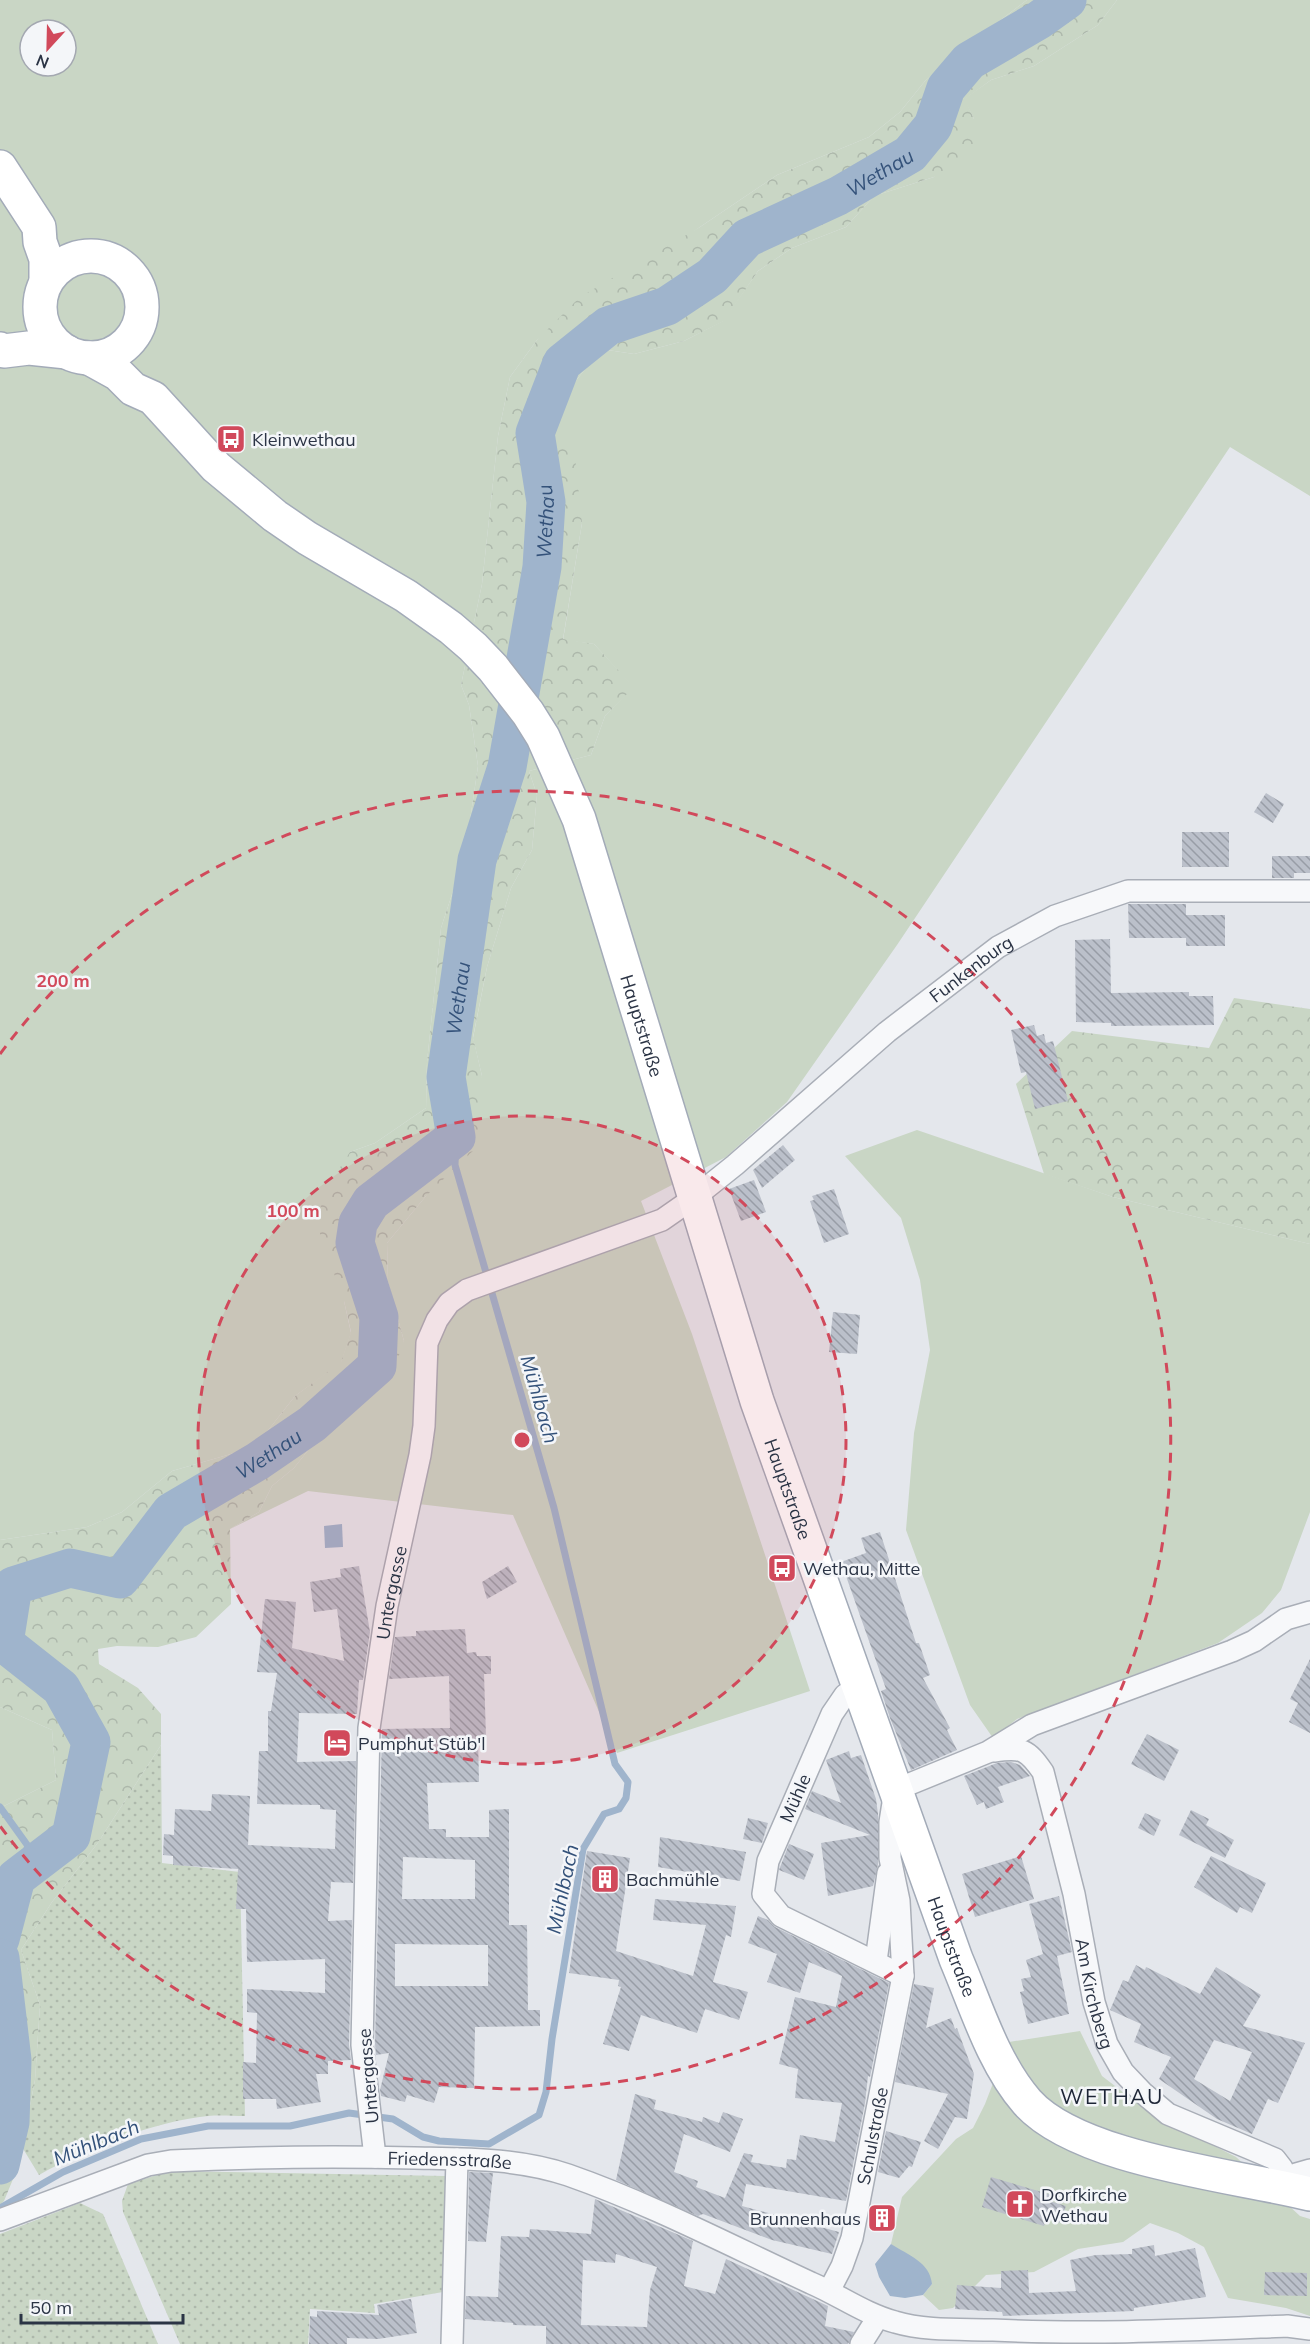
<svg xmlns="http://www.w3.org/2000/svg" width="1310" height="2344" viewBox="0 0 1310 2344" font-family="Mulish,sans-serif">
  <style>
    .green { fill: #c9d6c5; fill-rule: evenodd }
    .forest { fill: url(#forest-crowns) }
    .garden { fill: url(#garden-dots) }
    .water { fill: #9fb4cc }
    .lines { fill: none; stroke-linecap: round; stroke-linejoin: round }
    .stream { stroke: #9fb4cc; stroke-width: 7 }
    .river { stroke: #9fb4cc; stroke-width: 39 }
    .building { fill: url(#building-back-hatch); fill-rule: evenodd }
    .minor-casing { stroke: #a9aeb7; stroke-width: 24 }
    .primary-casing { stroke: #a3abb8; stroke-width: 36 }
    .minor { stroke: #f7f8fa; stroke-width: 21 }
    .primary { stroke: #fff; stroke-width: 33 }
    .ring { fill: none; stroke: #d1495b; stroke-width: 3; stroke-dasharray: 10 8 }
    .labels { text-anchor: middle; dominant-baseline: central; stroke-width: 5; stroke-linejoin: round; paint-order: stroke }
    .poi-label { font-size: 18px; fill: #2b3445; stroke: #f4f6f9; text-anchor: start }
    .street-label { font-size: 18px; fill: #2b3445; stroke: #f4f6f9 }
    .water-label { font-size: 20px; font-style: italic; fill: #34527a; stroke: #f4f6f9 }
    .quarter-label { font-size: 21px; letter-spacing: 1.5px; fill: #1d2536; stroke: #f4f6f9 }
    .centre { fill: #d1495b; stroke: #f4f6f9; stroke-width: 3 }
    .ring-label { font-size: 18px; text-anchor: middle; font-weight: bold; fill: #d1495b; stroke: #f4f6f9; stroke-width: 5; stroke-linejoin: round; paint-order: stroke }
  </style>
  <defs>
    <pattern id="forest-crowns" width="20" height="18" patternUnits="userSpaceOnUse" patternTransform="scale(1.5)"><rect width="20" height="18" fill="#c9d6c5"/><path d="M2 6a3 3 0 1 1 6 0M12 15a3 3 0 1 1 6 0" fill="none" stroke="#adb8ab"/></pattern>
    <pattern id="garden-dots" width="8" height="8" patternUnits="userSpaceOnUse" patternTransform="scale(1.5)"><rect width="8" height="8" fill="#c9d6c5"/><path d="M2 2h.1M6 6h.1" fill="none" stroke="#adb8ab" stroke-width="1.8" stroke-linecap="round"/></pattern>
    <pattern id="building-back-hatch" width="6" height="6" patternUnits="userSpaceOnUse" patternTransform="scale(1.5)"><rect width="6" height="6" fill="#bbc0ca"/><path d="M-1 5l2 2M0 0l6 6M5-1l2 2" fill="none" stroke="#989da6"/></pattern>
  </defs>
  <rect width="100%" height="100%" fill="#e4e7ec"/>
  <g class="green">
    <path d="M0,0h1027l-67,51 -35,30 -25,31 -31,25 -92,38 -77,52 -163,113 -27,37 -12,59 -16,148 -21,101 8,20 9,61 -13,88 -24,74 -14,134 -1,46 -51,35 -25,9 -6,149 7,32 -10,30 -46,33 -40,51 -83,24 -50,41 -35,15 -87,13zM30,30h36v36h-36z"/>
    <path d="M1117,0h193v496l-80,-49 -333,498 -110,157 -61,55 -85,44 51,133 118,357 -193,62 -104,-238 -205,-24 -78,38 29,-17 13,-26 22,-18 23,-29 34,-24 53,-74 -16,-59 -1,-39 39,-47 56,-120 -9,-38 14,-71 24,-79 21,-38 5,-55 -8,-24 62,-16 14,-39 28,-29 -39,-43 -31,-4 19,-117 -28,-85 9,-41 38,-48 33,5 50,-13 39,-20 35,-50 34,-23 54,-21 28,-31 60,-19 40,-58 -10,-20 27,-19 43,-14 64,-41z"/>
    <path d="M917,1130l196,67 197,47v268l-29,78 -19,23 -44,30 -201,76 -24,19 -23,-33 -64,-175 8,-97 16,-83 -10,-70 -19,-62 -56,-62z"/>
    <path d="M0,1707l52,23 4,50 -56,28z"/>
    <path d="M1080,2031l22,45 48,37 86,44 64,59 10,3v97l-24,-8 -58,-10 -24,-51 -26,-14 -28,-10 -27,19 -45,7 -44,23 -48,3 -33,33 -14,2 -16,-15 9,-11 -41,-40 11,-47 54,-58 17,-11 12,-24 24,-62z"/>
  </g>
  <g class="forest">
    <path d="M1027,0h90l-19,25 -64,41 -43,14 -26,19 9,20 1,38 -41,20 -60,19 -28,31 -54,21 -34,23 -34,50 -40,20 -50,13 -33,-5 -38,48 -9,41 21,19 7,66 -19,116 31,5 40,43 -29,29 -14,39 -62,16 8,24 -5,55 -21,38 -24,79 -14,70 9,39 -5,71 -51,49 -39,47 1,39 16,59 -13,37 -40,37 -34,24 -23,29 -22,18 -13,26 -29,17 1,75 -35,33 -38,10 -41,-1 -19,3 1,15 39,24 23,26v31l-64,99 -45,58 -31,48 19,55 -5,75 -17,87 -14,34 -4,4v-397l56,-28 -4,-50 -52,-23v-167l87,-13 35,-15 50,-41 83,-24 40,-51 46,-34 10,-30 -7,-31 -24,-66 1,-38 29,-45 25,-9 51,-35 1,-46 14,-134 24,-74 13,-88 -9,-61 -8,-20 21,-101 16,-148 12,-59 27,-37 43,-43 120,-70 77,-52 92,-38 31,-25 25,-31 35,-30z"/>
    <path d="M1234,998l76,11v235l-197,-47 -69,-23 -28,-90 56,-53 137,17z"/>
  </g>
  <g class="garden">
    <path d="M161,1745l1,118 78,9 5,244c-13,0 -25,-1 -37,0 -53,5 -123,33 -169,59l-17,-28 13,-67 5,-75 -19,-55 31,-48 45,-58z"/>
    <path d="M170,2171l275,5 -2,116 -69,12 1,9 -65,-4 -2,35h-128l-57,-132 -1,-11 6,-17z"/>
    <path d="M80,2203l23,11 55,130h-158v-110z"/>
  </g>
  <g class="water">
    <path d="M342,1524l1,23 -18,1 -1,-22z"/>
    <path d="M891,2244c17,11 39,18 41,40l-9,11 -18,3 -15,-2 -11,-19 -4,-13z"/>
  </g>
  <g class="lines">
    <g class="stream">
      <path d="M0,1807l28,39 -12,32"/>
      <path d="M0,2208l63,-36 78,-33 67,-13h82l59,-13 44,6 30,18 16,4 50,3 50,-29 7,-23 6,-53 31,-190 21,-35 15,-5 7,-11 2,-16 -13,-18 -61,-256 -99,-343 1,-28"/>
    </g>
    <g class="river">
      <path id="s1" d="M0,1939l16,-61 55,-42 20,-94 -30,-54 -57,-45 9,-57 57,-18 50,11 51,-67 87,-51 54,-37 65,-58 2,-49 -24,-74 3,-20 13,-21 85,-65 -10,-60 31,-217 30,-93 35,-200 4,-65 -11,-69 27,-70 46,-37 59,-20 45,-30 35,-38 91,-42 72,-42 23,-28 13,-38 23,-27 70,-41 28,-20"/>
      <path d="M0,1958l12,102 -2,62 -10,43"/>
    </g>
  </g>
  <g class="building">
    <path d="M1266,793l18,11 -11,19 -19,-11z"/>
    <rect x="1182" y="832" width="47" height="35"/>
    <path d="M1272,856h38v17h-16v5h-22z"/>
    <path d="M1128,904h58v11h39v31h-39v-8h-57z"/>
    <path d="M1110,939l1,54 78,-1v4h24l1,29 -103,1v-3l-35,-1 -1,-82z"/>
    <path d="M1034,1025l3,11 7,-2 2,9 7,-2 15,60 -33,8 -9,-37 -5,1 -10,-43z"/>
    <path d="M783,1145l12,15 -33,28 -9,-18z"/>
    <path d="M754,1180l12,32 -25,9 -12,-32z"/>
    <path d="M834,1189l15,45 -25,9 -14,-42 4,-1 -2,-4z"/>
    <path d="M833,1312l27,3 -3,39 -28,-2z"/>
    <path d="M880,1532l36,111h3l11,32 -7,3 27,50 -3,2 10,20 -46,20 -21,-52 -9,-27 5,-2 -45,-127 25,-9 -5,-15z"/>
    <path d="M359,1566l11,66 -7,48h-4l-2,34 -58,-1 -2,49 59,-1 -3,122 -22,-1 -3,39 24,-1 -3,125 2,15 -23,1v13h-12l5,28 -44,7 -1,-10h-33v-37l13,1 1,-50 -10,-1v-23l78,4v-34l-78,3 -1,-53h-10l2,-40 -65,-4v-9l-10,-1 1,-21 10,1 1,-26 36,2 1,-17 38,2 -2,49 87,4 1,-39 -16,-1v-4l-63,-1 2,-53h9v-40h3l6,-38 -20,-1 8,-73 31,3 -4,46 52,13 -7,-52 -23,3 -4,-30 31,-5 -1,-8z"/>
    <path d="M508,1566l9,16 -30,17 -5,-17z"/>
    <path d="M465,1629l2,24 9,-1 1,4h14v18h-7l2,63h-8l1,45 -52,1 2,46h17v8h43v-27l20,-1v116h18l1,85h12v16l-65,1 -1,61 -35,-1 -5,16 -27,-8 -2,7 -24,-6 -1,-6 9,-37 -13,2 -1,-11 7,-315 68,-1 -1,-52 -60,3 6,-42 21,-1v-5zM403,1857l72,3v39h-73zM395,1944l93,1v41h-93z"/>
    <path d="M1310,1659v74l-21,-11 9,-19 -8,-4z"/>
    <path d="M1147,1734l32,16 -15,31 -33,-17z"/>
    <path d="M849,1751l2,7 10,-3 15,44 2,15v51l-5,21 -45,10 -7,-53 49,-8 -65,-26 7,-18 29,12 -15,-43z"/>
    <path d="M1011,1762l9,3 10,11 -32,11 6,15 -18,7 -2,-7 -7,3 -13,-29 33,-13z"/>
    <path d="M1191,1810l18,9 -3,6 28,15 -9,18 -46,-23z"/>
    <path d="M1145,1813l16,7 -7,16 -16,-8z"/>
    <path d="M748,1818l20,5 -6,20 -19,-4z"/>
    <path d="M660,1837l86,15 -6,29 -82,-14z"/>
    <path d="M789,1844l25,10 -10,26 -25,-10z"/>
    <path d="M587,1851l43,7 -14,93 77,25 13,-51 -53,-5 2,-21 81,7 -5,31 -5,-2 -13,47 35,10 -9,28 -34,-11 -8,24 -56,-18 -12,36 -26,-7 18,-57 -3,-1 1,-6 -50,-7z"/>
    <path d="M1021,1856l13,43 -59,18 -13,-43z"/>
    <path d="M1211,1856l55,27 -14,30 -12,-6 -3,6 -43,-26z"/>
    <path d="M1059,1896l13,56 -15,4 12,58 -41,10 -8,-32 4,-1 -3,-12 10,-2 -5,-17 17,-6 -14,-50z"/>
    <path d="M758,1916l10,4 7,7 114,56 -19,94 -2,-1 -3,27 -19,98 -100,-17 -4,22 97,26 -7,22 -60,-14 -69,-26 -5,2 -82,-36 19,-86 21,6 -2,9 48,13 1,-5 16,6 4,-11 20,7 -13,33 -46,-18 -10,38 24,9 -2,6 29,11 19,-45 9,2 -2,7 35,6 1,-9 9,1 4,-25 35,7 7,-39 -47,-5 3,-29 -19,-5 16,-67 41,10 6,-31 -33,-14 -9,31 -33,-11 10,-28 -29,-11z"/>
    <path d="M1136,1965l9,5 1,-3 54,27 16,-27 45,28 -18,31 62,17 -27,60 -10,-4 -16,35 -35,-15 -58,-40 12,-22 -37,-15 7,-18 -31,-14 13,-30 5,2zM1214,2040l38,12 -22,49 -36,-22z"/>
    <path d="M914,1984l20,4 -8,40 25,-10 4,11 2,-1 17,46 -7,45 -12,-2 -17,32 -14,-8 24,-47 -53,-12z"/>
    <path d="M886,2131l35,11 -9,25 -3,-1 -10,12 -21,-6z"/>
    <path d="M469,2172l24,1 -7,69 -18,-1z"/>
    <path d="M991,2177l61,18 -2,6 16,5 -6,17 -14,-5 -2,8 -62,-19z"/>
    <path d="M595,2199l98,42 -9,45 31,8 11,-35 102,47 -3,20 29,6 -6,12h-302v-18l-33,-1v-2l-48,-4 1,-23 32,1 3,-61 28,1 1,-8 61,5zM616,2254l41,13 -7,23 -3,37 -66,-2 2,-65 32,3z"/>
    <path d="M1154,2245l1,11 40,-8 11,49 -72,11v3l-131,5 -1,-4 -47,-3 2,-24 44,3v-17l27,-1 1,23 47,-2 -6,-31 26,-5 36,-1v-5z"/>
    <path d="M1265,2272l42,1v23l-43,-1z"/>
    <path d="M411,2299l6,34 -39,6 -31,-1v6h-38l1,-28 7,1v-6l62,4 -2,-10z"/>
  </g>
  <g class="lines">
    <g class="minor-casing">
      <g id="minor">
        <path d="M858,1686l-13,9 -13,19 -64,147 -5,33 18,22 122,60"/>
        <path id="s2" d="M994,1751c28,-4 33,-2 49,21l31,122 20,108 13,42 16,28 20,21 25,21 107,45 7,9 3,20"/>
        <path d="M876,1961l12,-88"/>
        <path id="s3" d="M375,2157l-13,-112 7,-317 18,-122 33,-151 4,-29 3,-83 10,-23 12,-17 18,-13 195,-70 33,-23 40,-32 152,-133 111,-85 57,-31 73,-25h182"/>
        <path d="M1285,2188l11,-14 14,-4"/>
        <path id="s4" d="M0,2220l148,-55 23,-4c81,-4 162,-5 243,-3 52,1 104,0 154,17 83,29 163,71 243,108 28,12 54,31 84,39 30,9 66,7 98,8 98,5 196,0 294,-4l23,3"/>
        <path id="s5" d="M829,2291l13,-25 10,-28 51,-262 -4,-75 -9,-43v-36l5,-32 93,-38 44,-27 200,-74 22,-10 32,-22 24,-7"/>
        <path d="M452,2344l5,-185"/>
        <path d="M861,2344l17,-27"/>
      </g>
    </g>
    <g class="primary-casing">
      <g id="primary">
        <path d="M0,167l39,60 1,15 6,17v22"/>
        <circle cx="91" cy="307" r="51"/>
        <path d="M0,349l4,2 25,-3 38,4"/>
        <path id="s6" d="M89,358l29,16 15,15 20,9 63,69 59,49 32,22 99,58 45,32 22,19 20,21 35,45 15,24 36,82 178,582 199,558c20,47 37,104 71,143 52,58 207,73 283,92"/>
      </g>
    </g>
    <use href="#minor" class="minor"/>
    <use href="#primary" class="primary"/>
  </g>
  <circle cx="522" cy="1440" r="324" fill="#d1495b" fill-opacity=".12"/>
  <g class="ring">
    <circle cx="522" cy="1440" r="324"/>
    <path d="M0 1054A649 649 0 1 1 0 1826"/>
  </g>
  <defs>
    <g id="bus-square" transform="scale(1.5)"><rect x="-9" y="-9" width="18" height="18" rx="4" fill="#d1495b" stroke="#f4f6f9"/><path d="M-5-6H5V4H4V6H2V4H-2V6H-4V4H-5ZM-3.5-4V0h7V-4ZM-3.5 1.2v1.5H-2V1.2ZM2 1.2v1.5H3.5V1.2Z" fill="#fff"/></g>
    <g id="hotel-square" transform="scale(1.5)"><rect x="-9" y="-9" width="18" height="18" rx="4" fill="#d1495b" stroke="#f4f6f9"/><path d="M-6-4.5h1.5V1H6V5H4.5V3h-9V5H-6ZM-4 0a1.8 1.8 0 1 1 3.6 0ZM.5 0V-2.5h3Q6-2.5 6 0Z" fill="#fff"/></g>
    <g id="building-square" transform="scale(1.5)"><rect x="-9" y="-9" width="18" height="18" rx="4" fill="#d1495b" stroke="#f4f6f9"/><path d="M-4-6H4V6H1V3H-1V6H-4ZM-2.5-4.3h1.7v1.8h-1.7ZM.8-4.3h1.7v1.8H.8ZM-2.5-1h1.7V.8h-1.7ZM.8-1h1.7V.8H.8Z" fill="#fff"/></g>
    <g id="church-square" transform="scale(1.5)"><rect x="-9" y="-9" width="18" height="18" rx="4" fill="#d1495b" stroke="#f4f6f9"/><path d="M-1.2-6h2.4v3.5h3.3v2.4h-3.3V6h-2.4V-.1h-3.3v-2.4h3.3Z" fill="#fff"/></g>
  </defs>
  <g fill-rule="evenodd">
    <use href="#bus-square" x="231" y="439"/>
    <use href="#bus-square" x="782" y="1568"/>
    <use href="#hotel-square" x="337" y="1743"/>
    <use href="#building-square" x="605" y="1879"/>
    <use href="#church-square" x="1020" y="2204"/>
    <use href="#building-square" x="882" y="2218"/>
  </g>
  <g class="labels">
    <g class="poi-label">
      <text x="252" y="439">Kleinwethau</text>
      <text x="803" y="1568">Wethau, Mitte</text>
      <text x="358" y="1743">Pumphut Stüb'l</text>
      <text x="626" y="1879">Bachmühle</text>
      <text x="1041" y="2194">Dorfkirche<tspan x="1041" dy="21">Wethau</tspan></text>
      <text x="861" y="2218" text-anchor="end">Brunnenhaus</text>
    </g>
    <g class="street-label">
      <text stroke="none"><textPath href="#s3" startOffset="1494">Funkenburg</textPath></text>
      <text stroke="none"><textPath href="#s6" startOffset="904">Hauptstraße</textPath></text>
      <text stroke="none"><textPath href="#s6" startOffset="1390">Hauptstraße</textPath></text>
      <text stroke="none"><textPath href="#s3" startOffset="567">Untergasse</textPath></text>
      <text transform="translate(795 1798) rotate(-66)">Mühle</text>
      <text stroke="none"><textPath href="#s6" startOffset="1876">Hauptstraße</textPath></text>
      <text stroke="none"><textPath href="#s2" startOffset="286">Am Kirchberg</textPath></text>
      <text transform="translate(368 2076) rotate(-95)">Untergasse</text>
      <text stroke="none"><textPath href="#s5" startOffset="162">Schulstraße</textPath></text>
      <text stroke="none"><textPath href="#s4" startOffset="460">Friedensstraße</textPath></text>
    </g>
    <g class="water-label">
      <text stroke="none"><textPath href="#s1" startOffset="2314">Wethau</textPath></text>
      <text stroke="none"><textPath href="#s1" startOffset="1774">Wethau</textPath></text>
      <text stroke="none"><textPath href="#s1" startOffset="1288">Wethau</textPath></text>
      <text transform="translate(540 1399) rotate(74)">Mühlbach</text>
      <text stroke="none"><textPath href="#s1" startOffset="729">Wethau</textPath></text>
      <text transform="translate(562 1889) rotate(-78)">Mühlbach</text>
      <text transform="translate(96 2142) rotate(-22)">Mühlbach</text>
    </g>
    <g class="quarter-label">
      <text x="1112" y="2096">WETHAU</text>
    </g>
  </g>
  <circle cx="522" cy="1440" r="9" class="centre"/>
  <g class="ring-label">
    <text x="63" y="987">200 m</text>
    <text x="293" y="1217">100 m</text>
  </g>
  <g transform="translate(48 48) rotate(202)"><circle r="28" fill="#f4f6f9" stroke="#a4a8b1" stroke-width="1.5"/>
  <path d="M0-4.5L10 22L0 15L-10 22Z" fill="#d1495b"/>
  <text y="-9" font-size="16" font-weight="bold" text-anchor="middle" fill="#2b3445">N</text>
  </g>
  <path d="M21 2314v9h162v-9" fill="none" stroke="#2b3445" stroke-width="3"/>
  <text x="30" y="2314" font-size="18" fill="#2b3445" stroke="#f4f6f9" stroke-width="4.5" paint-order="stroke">50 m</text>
</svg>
